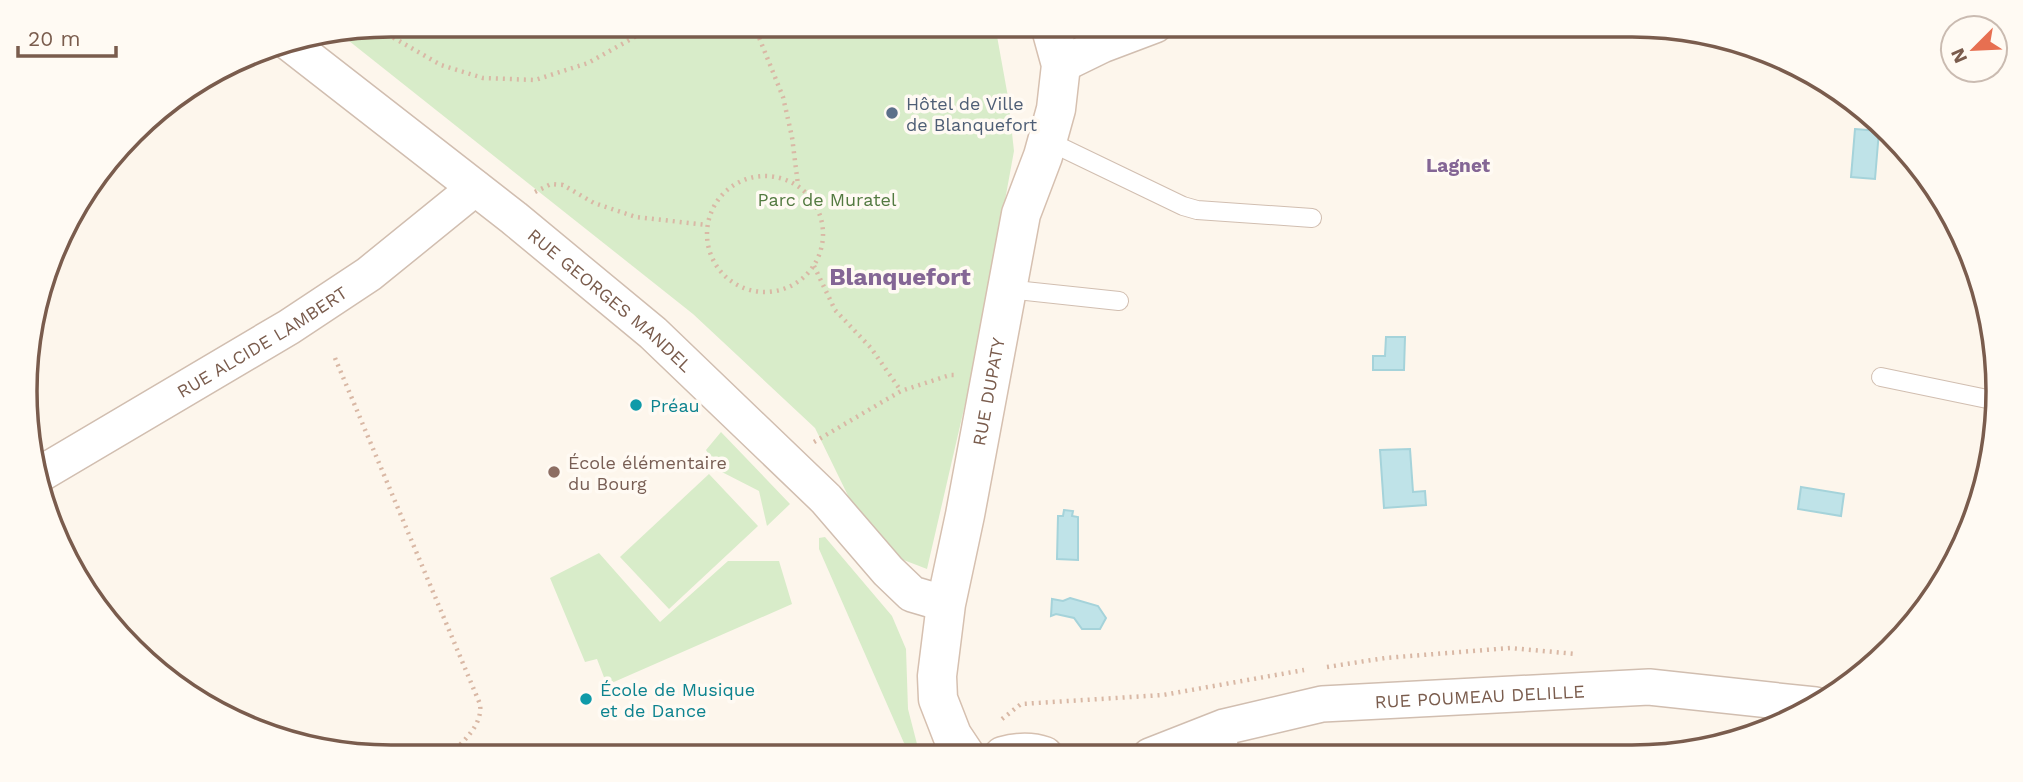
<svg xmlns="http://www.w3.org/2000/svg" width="2023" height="782" viewBox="0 0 2023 782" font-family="'Work Sans',sans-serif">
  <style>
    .green { fill: #d8ecc9 }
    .water { fill: #bfe3e8; stroke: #a5d3da; stroke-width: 2 }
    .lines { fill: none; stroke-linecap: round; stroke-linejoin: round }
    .lane-casing { stroke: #d1beb0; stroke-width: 20 }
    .street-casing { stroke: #d1beb0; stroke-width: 38 }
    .secondary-casing { stroke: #d6c0b0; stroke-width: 41 }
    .path { stroke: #d9b8a5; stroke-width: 4.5; stroke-dasharray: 2 5; stroke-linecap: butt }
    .lane { stroke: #fff; stroke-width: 18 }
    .street { stroke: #fff; stroke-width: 35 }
    .secondary { stroke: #fff; stroke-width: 38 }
    .service-dot { fill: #5c6f8a; stroke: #fffaf3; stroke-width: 2.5 }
    .culture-dot { fill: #0f9aa8; stroke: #fffaf3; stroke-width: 2.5 }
    .education-dot { fill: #8d6e63; stroke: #fffaf3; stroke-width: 2.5 }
    .labels { text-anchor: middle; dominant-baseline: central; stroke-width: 7; stroke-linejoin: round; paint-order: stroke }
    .service-label { font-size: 18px; fill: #4e5e75; stroke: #fffaf3; text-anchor: start }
    .park-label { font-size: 18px; fill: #537a41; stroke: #fffaf3 }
    .street-label { font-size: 18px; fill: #7a5c4d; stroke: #fffaf3 }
    .culture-label { font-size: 18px; fill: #0d838f; stroke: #fffaf3; text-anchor: start }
    .education-label { font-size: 18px; fill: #785e54; stroke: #fffaf3; text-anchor: start }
    .neighbourhood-label { font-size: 19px; font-weight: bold; fill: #846695; stroke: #fffaf3 }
    .district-label { font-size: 24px; font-weight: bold; fill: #846695; stroke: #fffaf3 }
    .rim { fill: none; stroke: #7a5c4d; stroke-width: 3.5 }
  </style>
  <rect width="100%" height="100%" fill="#fdf6ec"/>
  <g class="green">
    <path d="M391,25h604l13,72 6,54 -36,197 -51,221 -26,-10 -45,-47 -41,-84 -122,-114 -354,-281z"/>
    <path d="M721,432l69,72 -23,22 -8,-35 -41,-21 -12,-20z"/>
    <path d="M709,474l49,52 -89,83 -49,-52z"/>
    <path d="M825,537l67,79 14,33 2,60 9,35 -3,6 -10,-7 -85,-194v-11z"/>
    <path d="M599,553l61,69 68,-61h51l13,43 -185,81 -10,-26 -12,3 -35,-84z"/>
  </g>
  <g class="water">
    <path d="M1855,129l24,2 -4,48 -24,-2z"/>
    <path d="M1386,337h19l-1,33h-31v-14h12z"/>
    <path d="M1410,449l3,43 12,-1 1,14 -42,3 -4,-58z"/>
    <path d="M1801,487l43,7 -3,22 -43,-7z"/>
    <path d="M1064,510l9,1 -1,5 6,1v43l-21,-1 1,-43h5z"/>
    <path d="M1070,598l28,8 8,12 -6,11h-18l-8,-11 -18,-4 -5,2 1,-17 11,2z"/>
  </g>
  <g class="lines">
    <g class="lane-casing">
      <g id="lane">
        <path d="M1048,141l135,65 14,4 115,8"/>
        <path d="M1007,289l112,12"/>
        <path d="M1881,377l111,23"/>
        <path d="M1224,727l7,28"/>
      </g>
    </g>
    <g class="street-casing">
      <g id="street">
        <path id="s1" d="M288,42l226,176 139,115 173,166 62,72 24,23 34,10"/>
        <path d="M1061,65l41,-20 53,-20"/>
        <path id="s2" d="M37,476l252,-149 80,-53 106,-86"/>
        <path id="s3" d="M1150,756l74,-29 98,-23 327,-17 166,18"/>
      </g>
    </g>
    <g class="secondary-casing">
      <g id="secondary">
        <path id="s4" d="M966,756l-14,-21 -14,-36 -1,-23 9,-72 19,-89 56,-301 22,-58 13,-47 5,-44 -11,-40"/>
        <path d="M1003,756c14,-4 27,-5 41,0"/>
      </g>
    </g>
    <g class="path">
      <path d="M754,25l29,72 9,40 6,48"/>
      <path d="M375,27l66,38 42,13 52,2 53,-17 61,-34 47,1 58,-5"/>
      <circle cx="765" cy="234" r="58"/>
      <path d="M535,192l16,-8 12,1 31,18 42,14 71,8"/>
      <path d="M814,266l21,44 36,38 30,43"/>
      <path d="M335,358l145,346c3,22 -18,38 -32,53"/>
      <path d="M814,442l87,-51 49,-16h6"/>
      <path d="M1327,667l58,-9 125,-10 66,6"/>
      <path d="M1839,680l13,1"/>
      <path d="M1002,719l19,-15 142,-9 141,-25"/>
    </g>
    <use href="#lane" class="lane"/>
    <use href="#street" class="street"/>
    <use href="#secondary" class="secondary"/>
  </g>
  <circle class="service-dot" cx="892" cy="113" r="7"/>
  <g class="culture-dot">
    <circle cx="636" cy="405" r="7"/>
    <circle cx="586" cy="699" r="7"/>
  </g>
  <circle class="education-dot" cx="554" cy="472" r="7"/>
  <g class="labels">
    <g class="service-label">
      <text x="906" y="103">Hôtel de Ville<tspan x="906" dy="21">de Blanquefort</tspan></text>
    </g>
    <g class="park-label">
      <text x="827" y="199">Parc de Muratel</text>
    </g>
    <g class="street-label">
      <text stroke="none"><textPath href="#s1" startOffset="413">RUE GEORGES MANDEL</textPath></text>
      <text stroke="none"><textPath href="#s2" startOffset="262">RUE ALCIDE LAMBERT</textPath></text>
      <text stroke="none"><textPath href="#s4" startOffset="376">RUE DUPATY</textPath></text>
      <text stroke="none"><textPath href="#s3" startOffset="338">RUE POUMEAU DELILLE</textPath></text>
    </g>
    <g class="culture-label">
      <text x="650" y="405">Préau</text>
      <text x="600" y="689">École de Musique<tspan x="600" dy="21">et de Dance</tspan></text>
    </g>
    <g class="education-label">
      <text x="568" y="462">École élémentaire<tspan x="568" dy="21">du Bourg</tspan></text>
    </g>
    <g class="neighbourhood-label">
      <text x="1458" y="165">Lagnet</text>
    </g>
    <g class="district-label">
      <text x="900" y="277">Blanquefort</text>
    </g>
  </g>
  <path d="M0 0H2023V782H0ZM391 37H1632A354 354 0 0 1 1986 391V391A354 354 0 0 1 1632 745H391A354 354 0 0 1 37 391V391A354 354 0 0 1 391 37Z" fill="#fffaf3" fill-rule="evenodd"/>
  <path class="rim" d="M391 37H1632A354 354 0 0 1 1986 391V391A354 354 0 0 1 1632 745H391A354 354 0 0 1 37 391V391A354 354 0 0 1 391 37Z"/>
  <g transform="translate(1974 49) rotate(246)"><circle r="33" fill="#fffaf3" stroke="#cabbb1" stroke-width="2"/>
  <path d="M0-5L12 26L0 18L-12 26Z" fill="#e76f51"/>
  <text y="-10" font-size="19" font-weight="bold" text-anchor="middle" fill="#7a5c4d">N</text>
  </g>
  <path d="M18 46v10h98v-10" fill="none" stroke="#7a5c4d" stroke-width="3.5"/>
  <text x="28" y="46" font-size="21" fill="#7a5c4d" stroke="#fffaf3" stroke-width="5" paint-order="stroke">20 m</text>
</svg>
